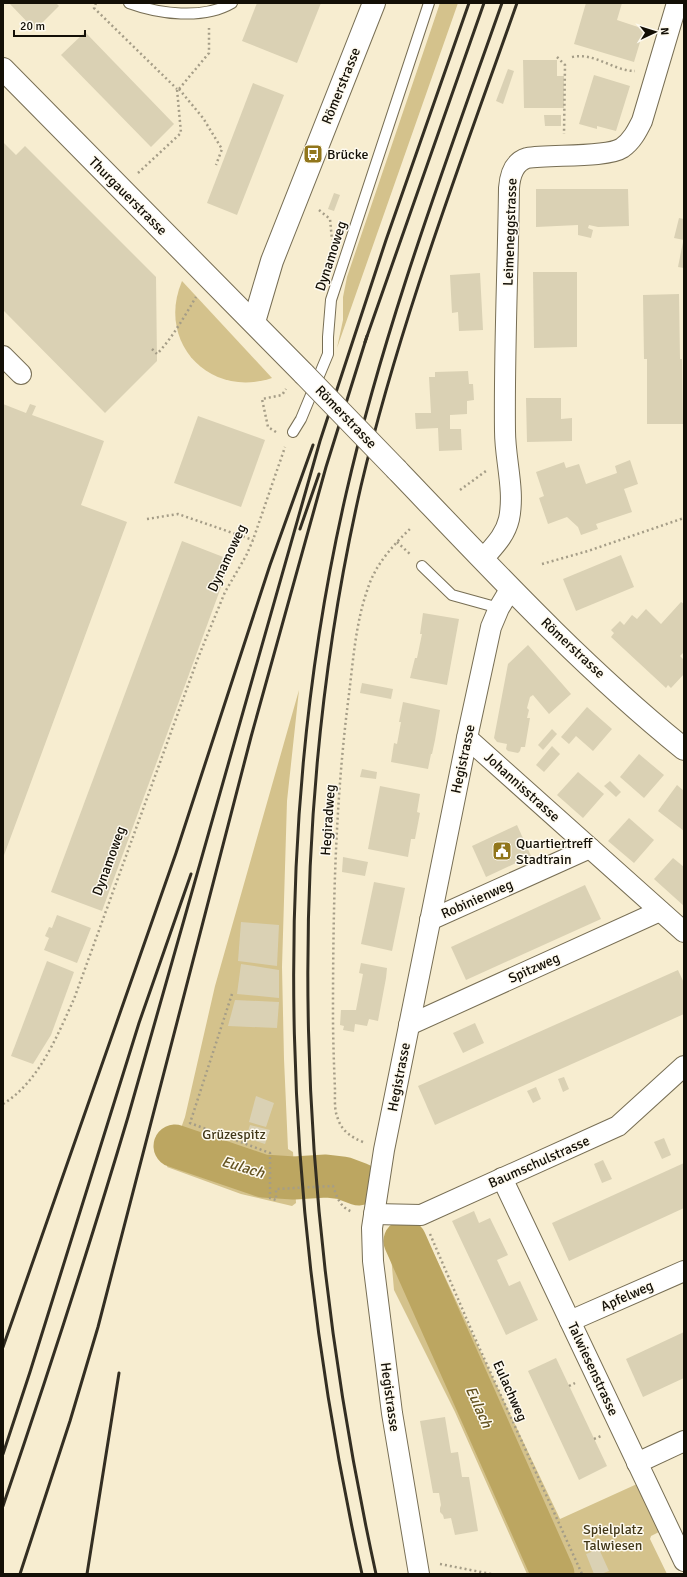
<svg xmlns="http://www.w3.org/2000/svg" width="687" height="1577" viewBox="0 0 687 1577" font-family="Signika,sans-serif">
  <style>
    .green { fill: #d4c28c }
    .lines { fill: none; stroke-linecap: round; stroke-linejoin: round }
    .river { stroke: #bca661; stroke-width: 43 }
    .building { fill: #dad1b4 }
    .lane-casing { stroke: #776e54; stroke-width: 12 }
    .street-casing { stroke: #776e54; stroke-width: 22 }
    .secondary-casing { stroke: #776e54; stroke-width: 24 }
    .primary-casing { stroke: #776e54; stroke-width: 24 }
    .path { stroke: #a59d87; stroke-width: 2.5; stroke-dasharray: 2 3; stroke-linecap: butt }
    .lane { stroke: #fff; stroke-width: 10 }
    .street { stroke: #fff; stroke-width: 20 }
    .secondary { stroke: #fff; stroke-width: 22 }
    .primary { stroke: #fff; stroke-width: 22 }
    .rail { stroke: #332e22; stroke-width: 3 }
    .primary-bridge-casing { stroke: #776e54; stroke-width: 24; stroke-linecap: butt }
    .primary-bridge { stroke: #fff; stroke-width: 22 }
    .labels { text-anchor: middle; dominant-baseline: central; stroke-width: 3; stroke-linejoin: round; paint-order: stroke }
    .street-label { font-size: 14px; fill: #130f06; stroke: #fefaef }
    .poi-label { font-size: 14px; fill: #130f06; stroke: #fefaef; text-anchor: start }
    .park-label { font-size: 14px; fill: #423819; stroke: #fefaef }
    .water-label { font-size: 15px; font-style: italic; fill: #645320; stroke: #fefaef }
  </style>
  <rect width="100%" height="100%" fill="#f7edd0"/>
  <g class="green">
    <path d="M440,3h18l-121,345 6,-28v-23l4,-20z"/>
    <path d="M182,281l90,97c-63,21 -116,-36 -90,-97z"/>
    <path d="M299,690l-12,111 -5,166 2,92 4,90 5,3 3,51 -4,3 -51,-12 -74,-27 18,-50 30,-131z"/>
    <path d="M418,1232l7,3 135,284 77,-35 22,48 -8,4 -1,3 17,35h-140l-72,-162 -61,-122 -4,-46z"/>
  </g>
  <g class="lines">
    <g class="river">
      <path d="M175,1146l88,30 31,2 32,-2 17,2 16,6"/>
      <path d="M405,1241l148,333"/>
    </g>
  </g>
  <g class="building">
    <path d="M9,3h47l3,3 -24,24z"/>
    <path d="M257,3h64l-24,60 -55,-22z"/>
    <path d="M586,3h36l-5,17 27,9 -10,33 -60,-18z"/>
    <path d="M85,32l89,92 -23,23 -90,-92z"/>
    <path d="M523,60h34v16h7v32h-40z"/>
    <path d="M508,69l6,2 -11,33 -7,-3z"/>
    <path d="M594,75l36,11 -14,45 -19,-5v3l-18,-5z"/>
    <path d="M253,83l31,12 -47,120 -30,-12z"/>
    <path d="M544,115h17v11h-16z"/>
    <path d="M3,142l13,13 9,-9 131,131 1,84 -52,52 -102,-103z"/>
    <path d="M536,189h92l1,37 -31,1 -9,-2 -1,3 5,2 -2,8 -13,-3v-10l-42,2z"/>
    <path d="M334,193l6,2 -6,16 -6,-2z"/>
    <path d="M679,218l5,1v21l-10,-2z"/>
    <path d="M683,242h1v26l-6,-1z"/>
    <path d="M533,272h44v75l-43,1z"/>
    <path d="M480,273l3,57 -24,1 -1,-19 -6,1 -2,-38z"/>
    <path d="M679,294l1,65h2l1,65h-36v-65h-3l-1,-64z"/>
    <path d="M468,371l1,13h4l1,16 -7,1v13l-17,1v14h11l1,21 -23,1 -1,-23 -22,1 -1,-16h16l-2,-36h6v-5z"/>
    <path d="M526,398h35v21l11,-1v23l-45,1z"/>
    <path d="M3,404l23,9 4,-9 6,2 -4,9 72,26 -23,64 46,17 -124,336z"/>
    <path d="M198,416l67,24 -24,67 -67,-24z"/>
    <path d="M630,460l8,24 -14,5 8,23 -36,12 2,5 -17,6 -3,-8 -11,-10 -19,7 -9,-26 5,-2 -8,-24 28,-10 2,6 13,-4 7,20 31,-11 -2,-7z"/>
    <path d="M182,541l49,19 -129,351 -51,-19z"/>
    <path d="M621,555l13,32 -58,24 -13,-32z"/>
    <path d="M681,602l3,2v48l-4,4 4,4v14l-13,14 -3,-3 -2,3 -55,-51 3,-4 -3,-3 9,-9 4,4 8,-10 5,4 9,-10 15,15z"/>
    <path d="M423,613l36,6 -12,66 -37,-7 5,-20h2l5,-24h-2z"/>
    <path d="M528,645l43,49 -22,20 -16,-19 -3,2 -3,11 2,2 -2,8h3l-5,29h-4l-1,4 -2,2 -10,-2 -2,-2 1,-5 -10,-2 -3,-4 14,-74z"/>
    <path d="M362,683l31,6 -2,10 -31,-6z"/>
    <path d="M403,702l37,8 -5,30 -3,14h-1l-3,15 -37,-7 3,-19 3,1 4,-22h-2z"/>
    <path d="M587,707l25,22 -19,22 -17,-15 -7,8 -8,-7z"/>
    <path d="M552,729l5,5 -14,16 -5,-5z"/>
    <path d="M552,746l8,8 -16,18 -8,-7z"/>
    <path d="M639,754l25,21 -20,23 -24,-21z"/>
    <path d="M362,769l15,3 -1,7 -16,-2z"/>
    <path d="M578,772l26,22 -21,24 -26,-23z"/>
    <path d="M610,781l11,11 -5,5 -12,-11z"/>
    <path d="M677,785l7,6v40l-26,-20z"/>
    <path d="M380,786l40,8 -3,18 3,1 -5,26h-4l-3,18 -40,-8z"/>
    <path d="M629,818l25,22 -20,23 -26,-22z"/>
    <path d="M517,825l14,31 -45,21 -14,-31z"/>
    <path d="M343,857l25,5 -3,14 -23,-4z"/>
    <path d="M673,858l11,9v39l-30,-27z"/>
    <path d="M374,882l31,6 -13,63 -31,-7z"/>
    <path d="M585,885l16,34 -135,61 -15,-33z"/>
    <path d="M57,915l34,13 -14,35 -33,-13 5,-12 -4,-2 4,-9 3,1z"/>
    <path d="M241,922l38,3 -2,41 -39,-5z"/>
    <path d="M47,961l27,11 -23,63 -18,29 -22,-8z"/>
    <path d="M361,963l26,5 -1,10 -8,43 -9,-2 -2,7 -12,-2 -1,8 -11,-2 1,-4 -4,-1 1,-15h15l7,-36 -4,-1z"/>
    <path d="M241,964l38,6v28l-42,-4z"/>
    <path d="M678,970l6,13v31l-249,111 -17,-39z"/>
    <path d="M235,1000l44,2 -2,26 -49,-2z"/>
    <path d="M475,1023l9,20 -21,10 -10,-20z"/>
    <path d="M564,1077l5,12 -6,3 -5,-13z"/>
    <path d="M536,1087l5,12 -8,4 -6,-12z"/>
    <path d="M256,1096l18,7 -8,24 -17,-5z"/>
    <path d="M250,1125l20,5 -5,14 -19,-6z"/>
    <path d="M664,1138l7,17 -9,4 -8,-17z"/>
    <path d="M603,1160l9,19 -10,4 -8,-19z"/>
    <path d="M684,1163v45l-115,53 -17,-38z"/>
    <path d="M474,1211l5,12 11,-5 18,37 -11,5 12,26 11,-5 18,39 -32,15 -54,-114z"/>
    <path d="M684,1332v46l-41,19 -17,-38z"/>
    <path d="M556,1358l51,108 -28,14 -51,-109z"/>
    <path d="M445,1417l6,36 7,-1 4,25h7l9,54 -23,4 -4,-17 -7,1 -1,-4 -3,-3v-4l1,-3 -2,-12h-6l-13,-72z"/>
    <path d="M599,1549l10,22 -8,3h-7l-8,-20z"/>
  </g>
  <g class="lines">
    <g class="lane-casing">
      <g id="lane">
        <path d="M129,3c30,11 74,17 103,0"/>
        <path d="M293,432l8,-13 27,-65v-17l3,-37 98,-297"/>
        <path d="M422,566l30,29 47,13"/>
      </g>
    </g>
    <g class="street-casing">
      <g id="street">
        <path d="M3,356l18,18"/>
        <path d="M483,559c11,-13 22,-23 26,-40 6,-29 -4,-59 -4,-88 -1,-81 3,-162 4,-243 1,-13 5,-26 18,-30 22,-4 80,0 95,-10 10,-7 15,-17 20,-27l35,-118"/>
        <path d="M467,738l217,194"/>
        <path d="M430,920l160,-72"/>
        <path d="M409,1025l251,-114"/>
        <path d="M502,1178l182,383"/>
        <path d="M374,1214l47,1 197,-89 66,-60"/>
        <path d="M570,1321l114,-50"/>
        <path d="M637,1463l47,-22"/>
        <path d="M419,1574l-27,-161 -19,-152 -1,-33 12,-78 83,-412 24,-111 8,-19 12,-20"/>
      </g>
    </g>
    <g class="secondary-casing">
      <path id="secondary" d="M254,322l18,-61 102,-258"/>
    </g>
    <g class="primary-casing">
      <g id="primary">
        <path d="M3,69l301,305"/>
        <path d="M397,470c92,96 183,195 287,279"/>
      </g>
    </g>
    <g class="path">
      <path d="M96,3l-2,5 83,81"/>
      <path d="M557,57l8,8 -1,69"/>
      <path d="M572,57c23,-5 41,14 63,14"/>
      <path d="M179,89l24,29 19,31 -6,16"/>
      <path d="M138,173l43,-40 -4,-44h2l30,-36v-25"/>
      <path d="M319,210l11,9 2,21"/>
      <path d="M152,349l5,5c16,-17 27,-37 39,-57"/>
      <path d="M276,432l-8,-5 -6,-28 20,-4 4,-6"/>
      <path d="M460,490l26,-19"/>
      <path d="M147,519l31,-5 75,26"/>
      <path d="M397,542l14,13"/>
      <path d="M542,564l46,-13 96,-33"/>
      <path d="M232,994l-42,129 80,30v45l6,2v-11l57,-3c4,11 7,22 20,26"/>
      <path d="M3,1104c36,-22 54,-68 71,-105l124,-341 27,-66 21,-36 7,-16 32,-93"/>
      <path d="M363,1142c-12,-5 -21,-11 -25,-23 -4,-9 -3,-20 -3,-29 -1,-25 -2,-50 -2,-75 0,-104 2,-208 15,-313 5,-38 7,-78 20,-114 7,-23 26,-44 43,-60"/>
      <path d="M430,1234l44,102 108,238"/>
      <path d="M569,1386l6,-3"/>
      <path d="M594,1439l7,-3"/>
      <path d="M440,1564l51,10"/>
    </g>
    <use href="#lane" class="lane"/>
    <use href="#street" class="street"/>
    <use href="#secondary" class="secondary"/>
    <use href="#primary" class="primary"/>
    <g class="rail">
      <path d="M365,342l119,-339"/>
      <path d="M300,529l19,-55"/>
      <path d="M3,1347l173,-494 94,-288 43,-120"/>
      <path d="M3,1454l27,-82 109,-349 52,-149"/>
      <path d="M3,1506c44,-129 86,-258 125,-389l192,-676 66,-201 83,-237"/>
      <path d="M20,1574l50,-153 28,-94 153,-590 75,-270 41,-131"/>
      <path d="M87,1574l32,-201"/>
      <path d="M362,1574c-78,-352 -97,-727 -16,-1080 38,-167 99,-329 156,-491"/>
      <path d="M376,1574c-78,-357 -97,-730 -15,-1088 39,-165 100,-324 156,-483"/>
    </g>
    <g class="primary-bridge-casing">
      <path id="primary-bridge" d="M304,374l93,96"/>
    </g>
    <use href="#primary-bridge" class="primary-bridge"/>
  </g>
  <defs>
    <g id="bus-square" transform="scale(1)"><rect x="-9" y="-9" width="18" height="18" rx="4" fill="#91761c" stroke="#fefaef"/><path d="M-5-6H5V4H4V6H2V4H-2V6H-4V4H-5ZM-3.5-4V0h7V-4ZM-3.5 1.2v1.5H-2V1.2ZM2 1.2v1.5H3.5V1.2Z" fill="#fff"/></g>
    <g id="civic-square" transform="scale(1)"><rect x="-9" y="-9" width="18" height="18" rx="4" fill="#91761c" stroke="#fefaef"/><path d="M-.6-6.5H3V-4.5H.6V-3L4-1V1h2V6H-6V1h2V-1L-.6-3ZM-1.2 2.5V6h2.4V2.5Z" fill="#fff"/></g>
  </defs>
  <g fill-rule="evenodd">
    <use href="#bus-square" x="313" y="154"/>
    <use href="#civic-square" x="502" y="851"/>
  </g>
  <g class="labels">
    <g class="street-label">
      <text transform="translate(341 86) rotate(-68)">Römerstrasse</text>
      <text transform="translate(128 196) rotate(45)">Thurgauerstrasse</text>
      <text transform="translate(510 232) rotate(-88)">Leimeneggstrasse</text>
      <text transform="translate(331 256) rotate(-72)">Dynamoweg</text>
      <text transform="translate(346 417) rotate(46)">Römerstrasse</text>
      <text transform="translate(227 558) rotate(-65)">Dynamoweg</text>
      <text transform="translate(573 648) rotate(43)">Römerstrasse</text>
      <text transform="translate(463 759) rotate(-78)">Hegistrasse</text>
      <text transform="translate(522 787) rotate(42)">Johannisstrasse</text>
      <text transform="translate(328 820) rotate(-86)">Hegiradweg</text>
      <text transform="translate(109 861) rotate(-70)">Dynamoweg</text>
      <text transform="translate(477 899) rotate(-24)">Robinienweg</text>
      <text transform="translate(534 968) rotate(-24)">Spitzweg</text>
      <text transform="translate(399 1077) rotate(-79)">Hegistrasse</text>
      <text transform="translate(539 1162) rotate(-24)">Baumschulstrasse</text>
      <text transform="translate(627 1296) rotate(-24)">Apfelweg</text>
      <text transform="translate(593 1369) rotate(65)">Talwiesenstrasse</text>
      <text transform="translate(510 1391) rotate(66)">Eulachweg</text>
      <text transform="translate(390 1397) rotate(82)">Hegistrasse</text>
    </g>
    <g class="poi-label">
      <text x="327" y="154">Brücke</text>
      <text x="516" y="843">Quartiertreff<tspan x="516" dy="16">Stadtrain</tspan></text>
    </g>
    <g class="park-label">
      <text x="234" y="1134">Grüzespitz</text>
      <text x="613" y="1529">Spielplatz<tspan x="613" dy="16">Talwiesen</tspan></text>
    </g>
    <g class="water-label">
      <text transform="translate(243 1167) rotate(17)">Eulach</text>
      <text transform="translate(479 1407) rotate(66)">Eulach</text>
    </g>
  </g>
  <rect width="687" height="1577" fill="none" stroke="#130f06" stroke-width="8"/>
  <g transform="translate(655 32) rotate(86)" stroke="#fefaef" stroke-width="3" paint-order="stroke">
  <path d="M0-3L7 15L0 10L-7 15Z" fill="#130f06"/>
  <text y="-6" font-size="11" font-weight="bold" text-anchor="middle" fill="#130f06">N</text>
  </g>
  <path d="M14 30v6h71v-6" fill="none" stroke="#130f06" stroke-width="2"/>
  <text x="20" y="30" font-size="12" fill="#130f06" stroke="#fefaef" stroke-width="3" paint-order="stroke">20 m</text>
</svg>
